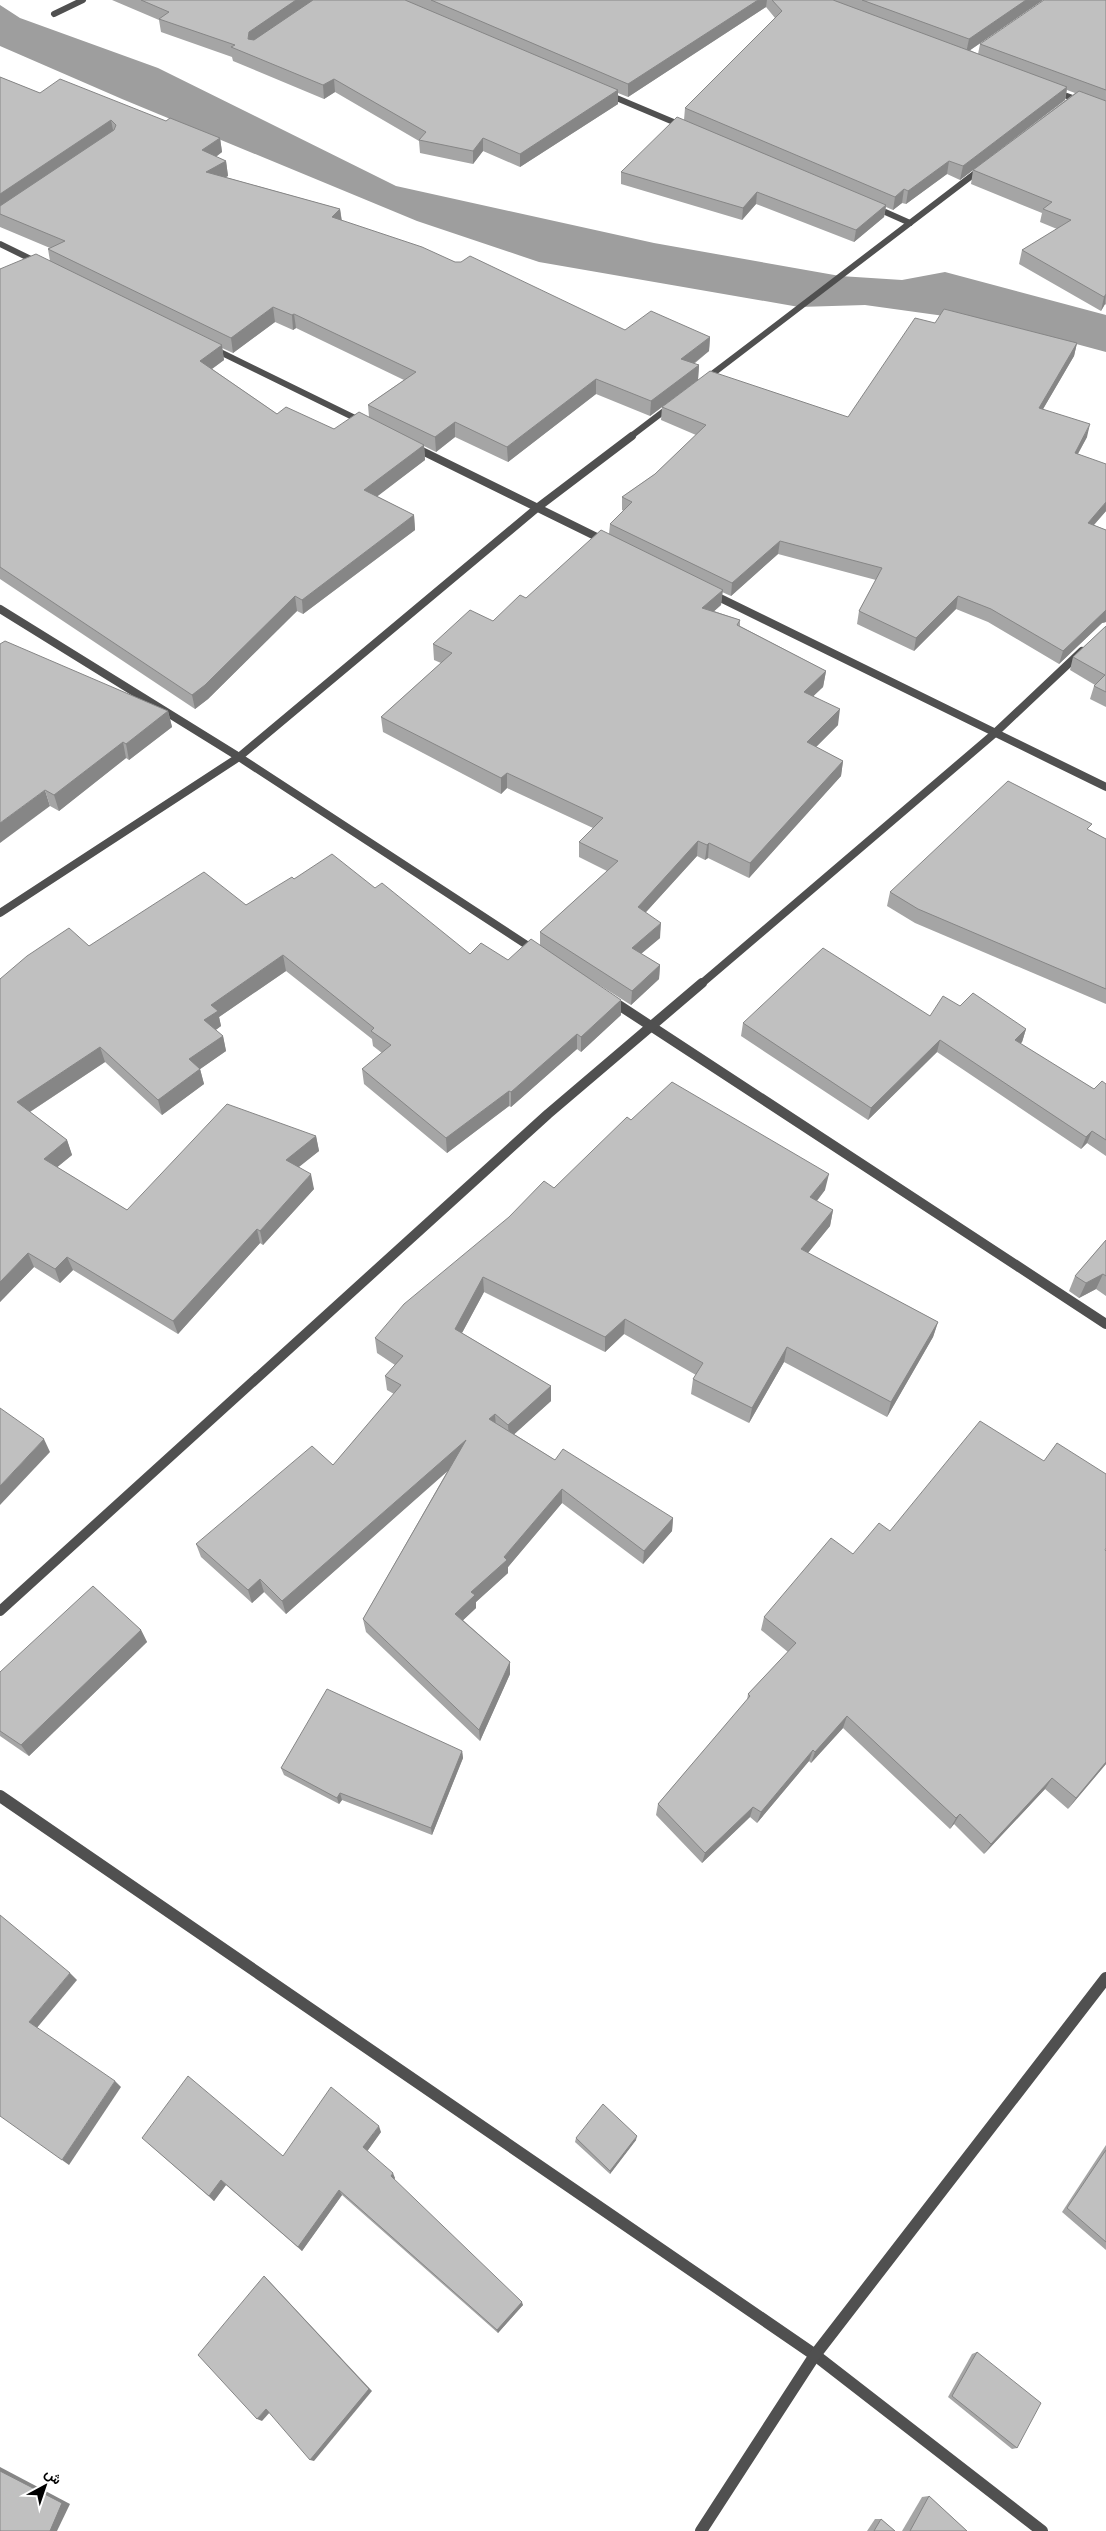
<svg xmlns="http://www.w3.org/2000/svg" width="1106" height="2531" viewBox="0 0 1106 2531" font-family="Signika,Vazirmatn,sans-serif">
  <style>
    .water { fill: #9e9e9e }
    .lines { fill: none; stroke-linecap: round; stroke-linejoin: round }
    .minor-far3 { stroke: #505050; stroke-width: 6 }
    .minor-far2 { stroke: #505050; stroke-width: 8 }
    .minor-far1 { stroke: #505050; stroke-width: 10 }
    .minor { stroke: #505050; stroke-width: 12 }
    .tertiary { stroke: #505050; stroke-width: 12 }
    .wall { fill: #a5a5a5; fill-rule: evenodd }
    .shaded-wall { fill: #868686 }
    .building { fill: #c0c0c0; stroke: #868686 }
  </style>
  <rect width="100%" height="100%" fill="#fff"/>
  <path class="water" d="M0,5l20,13 138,50 238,118 258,57 186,33 62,4 43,-8 161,43v37l-104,-28 -137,-19 -66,2 -260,-45 -122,-41 -295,-122 -122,-53z"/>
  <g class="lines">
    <g class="minor-far3">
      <path d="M54,14l29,-14"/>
      <path d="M1053,91l53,19"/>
      <path d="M607,94l76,32"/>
      <path d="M874,207l36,16"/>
      <path d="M0,244l39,19"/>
      <path d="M212,348l151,74"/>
      <path d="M703,381l279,-213"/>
      <path d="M630,437l42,-32"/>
    </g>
    <g class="minor-far2">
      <path d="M414,447l191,94"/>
      <path d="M710,593l396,194"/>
      <path d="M0,609l239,148 297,194"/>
      <path d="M0,913l239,-156 298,-249 95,-72"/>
      <path d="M701,984l294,-251 87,-82"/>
    </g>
    <g class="minor-far1">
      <path d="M611,1000l495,324"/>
      <path d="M0,1611l548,-497 154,-131"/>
    </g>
    <path class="minor" d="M0,1796l815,559 227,176"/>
    <path class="tertiary" d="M701,2531l114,-176 291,-377"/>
  </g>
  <g class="wall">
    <path d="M112,0h931l-73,50 8,4 2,-10 126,-44v305l-1,-1 -4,7 -82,-47 3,-14 35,-21 -17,-7 2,-9 -71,-29 2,-14 102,-77 -8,-3 -2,10 -105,80 -13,-6 -41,30 -4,-1 -9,7 -7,-3 -2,10 -30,25 -98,-38 -14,16 -121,-36v-12l63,-52 1,-12 90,-90 -9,-11 -138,90 -10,-4v11l-98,63 -37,-16 -10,13 -53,-11 -1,-12 -84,-49 -11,7 -91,-38 -1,-4 -71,-25 -2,-12z"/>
    <path d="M0,77l40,16 126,28 54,17 2,14 -6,5 10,4 2,15 -3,1 115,32 2,12 113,41 170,68 85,7 -1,14 -15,13 5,1 -1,15 -48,36 -54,-22 -88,68 -53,-25 -19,15 -12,-6 1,14 -48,36 37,19 1,15 -112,84 -6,-3 -89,88 -13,10 -195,-130v-310l50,-8 -2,-12 2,-1 -50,-21zM275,322l18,8 3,-2 108,52 -36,25 1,12 -35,12 -57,-15 -65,-45 12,-9 -2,-12 11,5z"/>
    <path d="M935,323l142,20 -3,13 -31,53 44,28 -9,17 28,57 -12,14 12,5v92l-4,1 -43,41 -71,-42 -32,-13 -42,42 -57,-27 2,-13 17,-31 -98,-26 -47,42 -9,-4 -1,13 -7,6 26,9v6l86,45 -3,16 -10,9 25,29 -22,22 27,14 -2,15 -92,102 -41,-20 -3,2 -8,-4 -52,57 15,25 -19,16 19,11 -1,14 -28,26 -38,-24 28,34 -40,37 -4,-3 -66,58 -2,-1 -62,47 -83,-69 -2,-15 20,-16 -9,-7 -1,-7 -86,-68 -67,46 2,9 -6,4 8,6 3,15 -26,18 4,15 -42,31 -57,-53 -75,50 37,28 5,15 -15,12 70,43 189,-74 3,15 -21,16 16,22 -51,56 -3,-2 -82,91 -105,-64 -13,13 -26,-16 -34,35v-323l89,-33 157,-41 48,-26 81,9 95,66 38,6 32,-14v-14l67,-61 -28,-14v-15l14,-14 -86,-40 -6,6 -118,-62 -2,-15 60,-54 -7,-3 -1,-16 60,-23 33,-23 83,-64 1,-10 14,-13 -2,-1v-13l33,-23 41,-39 -35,-15 1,-13 186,10z"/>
    <path d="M1106,626v81l-16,-8 4,-13 1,-1 -25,-15 3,-13z"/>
    <path d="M0,644l168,67 4,16 -43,33 -3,-2 -67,53 -9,-5z"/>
    <path d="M1090,830l16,9v165l-191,-81 -28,-17 3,-14z"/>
    <path d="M960,1006l66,23 -4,13 -2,2 74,45 12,-5v72l-19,-13 -6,6 -144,-97 -69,68 -127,-84 2,-13 187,-7z"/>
    <path d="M631,1120l194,70 -8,11 16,9 -3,16 -22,27 130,69 -5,15 -46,80 -103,-55 -35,61 -58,-29 2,-15 3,-4 -72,-41 -19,18 -121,-60 -22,41 89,53v15l-37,33 41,26 118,58 -1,13 -29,33 -81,-61 -54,64v6l-32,29v6l-13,12 47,42v12l-30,67 -114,-109 -3,-13 85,-149 -162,144 -22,-22 -12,11 -51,-46 -5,-13 137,-79 61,-71 -7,-4 -2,-14 10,-11 -18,-12 -2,-15 179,-150z"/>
    <path d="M1106,1240v56l-10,-7 -17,9 -10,-7 6,-15z"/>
    <path d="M764,1617l342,147 -38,45 -23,-20 -61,65 -30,-30 -4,5 -107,-101 -32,35 -2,-2 -52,62 -7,-6 -48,46 -46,-48 2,-11 89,-104 1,-6 40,-42 -27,-22z"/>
    <path d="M141,1630l6,12 -118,114 -29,-20v-64z"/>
    <path d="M462,1751l1,7 -31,77 -90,-35 -3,4 -55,-29 -3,-7z"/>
    <path d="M381,2132l-14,19 28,27 -1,2 129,125 -25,28 -156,-138 -40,56 -76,-66 -12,16 -66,-58 135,13z"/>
    <path d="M576,2138l60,2 -26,34 -35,-32z"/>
    <path d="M1106,2145v105l-44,-38z"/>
    <path d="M977,2352l40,96 -5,1 -64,-52 24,-43z"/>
    <path d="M929,2496l38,35h-65l20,-34z"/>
    <path d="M875,2519h6l14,12h-28z"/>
  </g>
  <g class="shaded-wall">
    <path d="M296,0h21l-67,45 -2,-6 1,-7z"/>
    <path d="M758,0h9l-1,7 -138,90v-13z"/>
    <path d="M1026,0h17l-77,53 3,-14z"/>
    <path d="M334,79l1,13 -11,7 -1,-14z"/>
    <path d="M1067,87l-2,13 -105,80 3,-14z"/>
    <path d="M618,90v14l-98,63v-13z"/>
    <path d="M111,120l3,15 -114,76v-17z"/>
    <path d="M220,138l2,14 -18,13 -2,-15z"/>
    <path d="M483,138v13l-10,13v-13z"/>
    <path d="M226,161l2,15 -19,11 -3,-15z"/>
    <path d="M949,161l-2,13 -41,30 2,-13z"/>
    <path d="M904,189l-2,14 -9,7 2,-13z"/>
    <path d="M757,192l-1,12 -14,16 1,-12z"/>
    <path d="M886,205l-2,12 -30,25 2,-12z"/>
    <path d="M340,209l2,15 -10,-7z"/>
    <path d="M1106,294l-1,10 -4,7 3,-14z"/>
    <path d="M273,307l2,15 -42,31 -2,-15z"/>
    <path d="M294,314l2,14 -3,2 -1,-15z"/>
    <path d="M710,337l-1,14 -29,23 1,-15z"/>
    <path d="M1077,343l-3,13 -38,65 3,-13z"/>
    <path d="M222,345l2,15 -22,16 -2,-15z"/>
    <path d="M699,365l-1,15 -48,36 1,-15z"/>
    <path d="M596,379v15l-88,68 -1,-15z"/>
    <path d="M455,422v15l-19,15 -1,-15z"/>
    <path d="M1090,424l-3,13 -16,29 4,-13z"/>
    <path d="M424,445l1,15 -59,45 -2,-15z"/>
    <path d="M1106,502v9l-22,25 4,-13z"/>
    <path d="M414,515l1,15 -112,84 -1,-14z"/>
    <path d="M780,541l-2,13 -47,42 1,-13z"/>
    <path d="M723,590l-2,15 -20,18 1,-15z"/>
    <path d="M295,596l2,15 -89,88 -13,10 -3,-14z"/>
    <path d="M958,596l-2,13 -42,42 2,-13z"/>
    <path d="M1106,610v12l-4,1 -43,41 4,-13z"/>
    <path d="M826,671l-3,16 -21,20 2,-15z"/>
    <path d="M840,709l-2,16 -33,33 2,-16z"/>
    <path d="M168,711l4,16 -43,33 -3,-16z"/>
    <path d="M123,742l3,16 -67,53 -5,-16z"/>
    <path d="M843,761l-2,15 -92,102 1,-15z"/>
    <path d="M507,773v15l-6,6v-16z"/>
    <path d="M45,790l5,16 -50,37v-20z"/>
    <path d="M698,841l-1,15 -60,66 1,-15z"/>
    <path d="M709,843l-1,15 -3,2 2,-15z"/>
    <path d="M661,923l-1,15 -29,24 1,-14z"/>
    <path d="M283,955l3,16 -67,46 2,9 -13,10 -4,-16 7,-15z"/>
    <path d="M660,965l-1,14 -28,26 1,-14z"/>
    <path d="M621,1000v15l-40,37v-15z"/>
    <path d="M1026,1029l-4,13 -11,11 4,-13z"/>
    <path d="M577,1034v15l-66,58v-15z"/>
    <path d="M223,1036l3,15 -33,23 -4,-15z"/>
    <path d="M940,1040l-3,12 -69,68 3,-12z"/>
    <path d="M100,1047l5,15 -83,55 -5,-15z"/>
    <path d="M200,1069l4,15 -42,31 -4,-15z"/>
    <path d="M509,1091v15l-62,47 -1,-15z"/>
    <path d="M1092,1131l-5,12 -6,6 5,-12z"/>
    <path d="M316,1136l3,15 -30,24 -3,-15z"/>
    <path d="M67,1140l5,15 -23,19 -5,-15z"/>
    <path d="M311,1174l3,15 -51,56 -3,-14z"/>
    <path d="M829,1174l-4,16 -18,23 3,-16z"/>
    <path d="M833,1210l-3,16 -32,39 3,-16z"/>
    <path d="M257,1229l3,14 -82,91 -5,-13z"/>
    <path d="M28,1253l6,14 -34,35v-20z"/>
    <path d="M67,1257l6,13 -13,13 -5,-14z"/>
    <path d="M1103,1274l-7,15 -17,9 7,-15z"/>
    <path d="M483,1277l1,15 -28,52 -1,-15z"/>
    <path d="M625,1319l-1,15 -19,18v-15z"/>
    <path d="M938,1322l-5,15 -46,80 4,-15z"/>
    <path d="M787,1347l-3,15 -35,61 3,-15z"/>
    <path d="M551,1386v15l-42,38 -1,-14z"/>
    <path d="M495,1414l1,14 -7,-9z"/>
    <path d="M44,1439l6,13 -50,53v-19z"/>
    <path d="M466,1440l1,14 -181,160 -4,-13z"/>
    <path d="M562,1489v14l-54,64v6l-32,29v6l-19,18 -2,-12 16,-22 33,-35z"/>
    <path d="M673,1518l-1,13 -29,33 1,-13z"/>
    <path d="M260,1579l4,13 -12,11 -4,-13z"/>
    <path d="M141,1630l6,12 -118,114 -8,-11z"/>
    <path d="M510,1662v12l-30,67 -1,-11z"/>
    <path d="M847,1716l-4,12 -32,35 4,-11z"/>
    <path d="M813,1750l-4,11 -52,62 4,-11z"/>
    <path d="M462,1751l1,7 -31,77 -1,-7z"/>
    <path d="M1106,1762v2l-38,45 8,-11z"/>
    <path d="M1052,1778l-7,11 -61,65 7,-10z"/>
    <path d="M340,1793l2,7 -3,4 -2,-6z"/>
    <path d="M753,1807l-3,10 -48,46 3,-10z"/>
    <path d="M960,1814l-6,10 -4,5 6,-11z"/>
    <path d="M70,1973l7,7 -41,49 -7,-7z"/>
    <path d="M115,2081l6,6 -52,78 -7,-5z"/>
    <path d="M379,2126l2,6 -15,21 -3,-6z"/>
    <path d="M637,2136l-1,4 -26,34v-3z"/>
    <path d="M393,2173l2,5 -2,3 -2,-5z"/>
    <path d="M221,2180l5,5 -12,16 -5,-5z"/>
    <path d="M339,2190l3,5 -40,56 -4,-4z"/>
    <path d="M264,2276l5,5 103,110 -58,70 -4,-1z"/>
    <path d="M522,2302l1,3 -25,28 -1,-3z"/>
    <path d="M266,2409l5,2 -9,10 -5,-2z"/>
    <path d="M0,2467l70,37 -13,27h-7l-50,-60z"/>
  </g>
  <g class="building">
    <path d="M141,0h155l-47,32 -1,7 6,1 59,-40h92l213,90 -98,64 -37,-16 -10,13 -54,-11 7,-8 -92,-53 -11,6 -92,-38 4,-2 -76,-26 10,-7z"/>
    <path d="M431,0h327l-130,84z"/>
    <path d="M772,0h61l234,87 -104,79 -14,-5 -41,30 -4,-2 -9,8 -210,-89 97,-97z"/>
    <path d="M862,0h164l-57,39z"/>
    <path d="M1044,0h62v90l-126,-46z"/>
    <path d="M0,77l40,16 20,-14 106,42 4,-3 50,20 -18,12 24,11 -20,11 134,37 -8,8 90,30 33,15h6l9,-6 155,74 26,-19 59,26 -29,22 18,6 -48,36 -55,-22 -89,68 -52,-25 -20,15 -67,-32 48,-33 -122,-58 -2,1 -19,-8 -42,31 -183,-89 17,-8 -65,-27v-8l114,-76 2,-5 -5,-5 -111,74z"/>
    <path d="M1079,91l27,10v193l-2,3 -82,-47 49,-30 -28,-11 9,-7 -79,-32z"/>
    <path d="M677,117l209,88 -30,25 -99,-38 -14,16 -122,-36z"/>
    <path d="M36,254l186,91 -22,16 77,53 9,-7 48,22 25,-17 65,33 -60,45 50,25 -112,85 -7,-4 -90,89 -13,10 -192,-128v-298z"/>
    <path d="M944,309l133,34 -38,65 51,16 -15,29 31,11v38l-18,21 18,7v80l-43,41 -72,-42 -33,-13 -42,42 -57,-27 23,-43 -102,-27 -48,42 -122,-59 22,-22 -10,-5 33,-23 51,-49 -44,-18 48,-36 138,46 67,-99 20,5z"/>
    <path d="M601,530l122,60 -21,18 38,12 -3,5 89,46 -22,21 36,17 -33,33 36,19 -93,102 -41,-20 -2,2 -9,-4 -60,66 23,16 -29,25 28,17 -28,26 -92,-59 78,-71 -39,-19 24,-24 -96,-45 -6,5 -120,-61 71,-64 -19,-9 37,-34 23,11 27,-26 6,3z"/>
    <path d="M1106,626v66l-12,-6 11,-11 -32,-18z"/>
    <path d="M5,641l163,70 -42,33 -3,-2 -69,53 -9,-5 -45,33v-179z"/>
    <path d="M1008,781l84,43 -5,5 19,10v150l-188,-80 -28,-17z"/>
    <path d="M332,854l43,34 7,-5 88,71 11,-11 27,17 23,-21 90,61 -40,37 -4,-3 -66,58 -2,-1 -63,47 -84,-69 29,-24 -20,-14 3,-3 -91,-73 -72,50 7,6 -14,9 19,16 -34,23 11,10 -42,31 -58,-53 -83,55 50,38 -23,19 83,51 100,-106 89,32 -30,24 25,14 -51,57 -3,-2 -84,92 -106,-64 -12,12 -27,-16 -28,29v-303l27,-23 42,-28 20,18 115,-74 42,33 46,-28 2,2z"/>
    <path d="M823,948l107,68 13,-20 17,10 13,-13 53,36 -11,11 79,49 8,-8 4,3v56l-14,-9 -6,6 -146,-97 -69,68 -128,-85z"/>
    <path d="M672,1082l157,92 -19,23 23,13 -32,39 137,73 -47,80 -104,-55 -35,61 -59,-29 10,-16 -78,-44 -20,18 -122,-60 -28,52 96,57 -43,39 -13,-11 -6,5 66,41 8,-11 110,69 -29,33 -82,-62 -58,68 3,3 -36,32 4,3 -20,19 55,48 -31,68 -116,-111 103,-179 -184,161 -22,-22 -12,11 -52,-46 116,-98 21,19 68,-80 -16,-9 18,-20 -28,-18 29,-34 105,-87 35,-36 10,7 73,-71 4,3z"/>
    <path d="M1106,1240v36l-3,-2 -17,9 -11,-7z"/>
    <path d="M0,1408l44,31 -44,47z"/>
    <path d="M980,1421l64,40 13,-18 49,31v74l-1,2 1,1v211l-30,36 -24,-20 -61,66 -31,-30 -4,4 -109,-102 -32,36 -2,-2 -52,62 -8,-5 -48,46 -47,-49 92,-108 -2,-2 48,-51 -32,-26 67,-79 22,16 26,-31 11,8z"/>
    <path d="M93,1586l48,44 -120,115 -21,-14v-59z"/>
    <path d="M327,1689l135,62 -31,77 -91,-35 -3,5 -56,-30z"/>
    <path d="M0,1915l70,58 -41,49 86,59 -53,79 -62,-44z"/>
    <path d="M188,2076l95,80 48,-69 48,39 -16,21 30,26 -2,3 131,126 -25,28 -158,-140 -41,57 -77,-67 -12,16 -67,-58z"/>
    <path d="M603,2104l34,32 -27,35 -34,-33z"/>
    <path d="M1106,2150v92l-39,-34z"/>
    <path d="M264,2276l105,113 -59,71 -44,-51 -9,10 -59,-64z"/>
    <path d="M977,2352l64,51 -24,45 -65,-52z"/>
    <path d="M0,2471l62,32 -12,28h-50z"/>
    <path d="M929,2496l38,35h-57z"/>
    <path d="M881,2519l14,12h-21z"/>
  </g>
  <g transform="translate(45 2486) rotate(40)" stroke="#ffffff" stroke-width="4" paint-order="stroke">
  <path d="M0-4L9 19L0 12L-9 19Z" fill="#000000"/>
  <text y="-8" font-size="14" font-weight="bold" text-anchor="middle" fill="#000000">ش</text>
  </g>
</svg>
